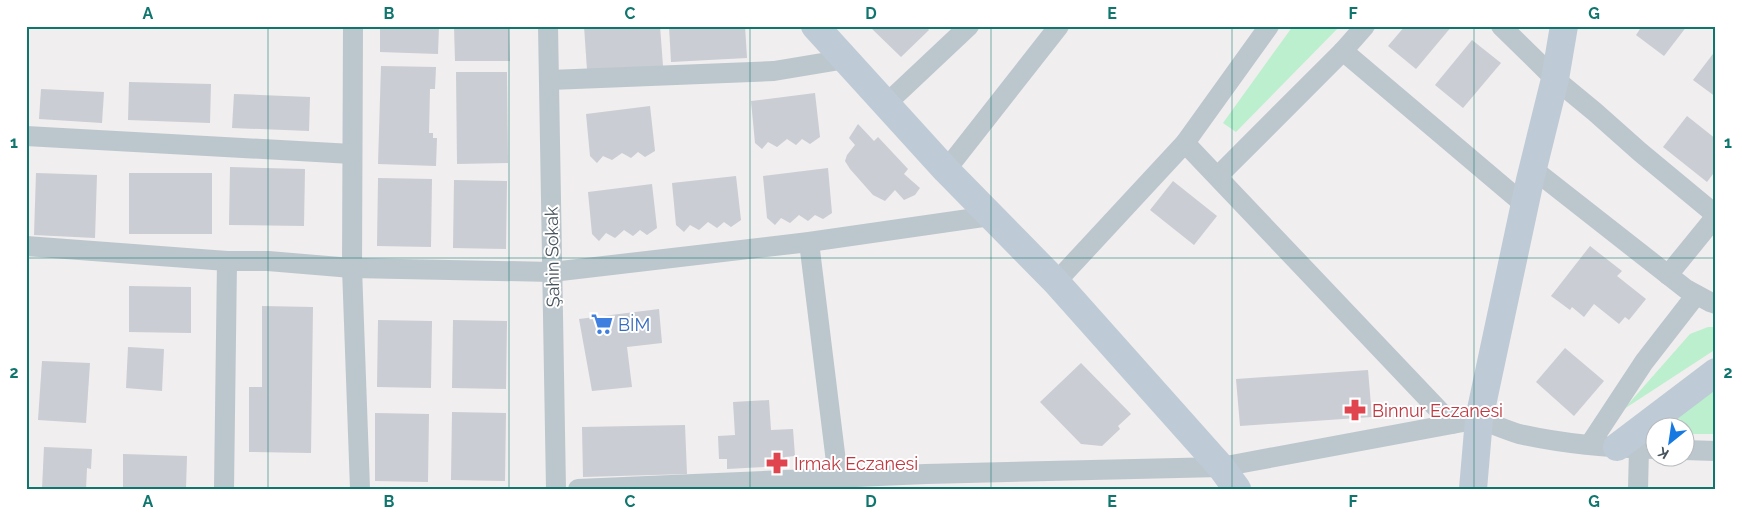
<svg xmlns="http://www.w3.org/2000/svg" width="1742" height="515" viewBox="0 0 1742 515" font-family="Raleway,sans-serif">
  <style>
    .green { fill: #bbefcd }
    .building { fill: #cacdd3 }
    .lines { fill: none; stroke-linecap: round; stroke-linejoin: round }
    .street { stroke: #bcc6cd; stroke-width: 20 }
    .secondary { stroke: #becad5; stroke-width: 28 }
    .grid { fill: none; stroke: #0f766e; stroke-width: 1; stroke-opacity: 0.55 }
    .labels { text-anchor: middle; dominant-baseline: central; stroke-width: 4; stroke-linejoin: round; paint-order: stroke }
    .street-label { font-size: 18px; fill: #46525b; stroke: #fff }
    .shop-label { font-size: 18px; fill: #366cbe; stroke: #fff; text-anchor: start }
    .health-label { font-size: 18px; fill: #be3a42; stroke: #fff; text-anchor: start }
    .neatline { fill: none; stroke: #0f766e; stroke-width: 2 }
    .grid-label { font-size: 16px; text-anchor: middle; font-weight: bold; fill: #0f766e }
  </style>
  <rect width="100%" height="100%" fill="#f0eeee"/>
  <g class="green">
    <path d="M1293,26h47l-104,106 -13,-9z"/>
    <path d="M1708,327h8v22l-92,60 66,-75z"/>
    <path d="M1716,383v51h-31l-1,-6h-26z"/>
  </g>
  <g class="building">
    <path d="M380,26h59l-1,28 -58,-2z"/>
    <path d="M454,26h55l1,35h-55z"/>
    <path d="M584,26h76l3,40 -76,4z"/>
    <path d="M669,26h76l2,32 -76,4z"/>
    <path d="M869,26h56l4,4 -28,27z"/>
    <path d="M1405,26h47l-36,43 -28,-23z"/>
    <path d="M1642,26h45l-23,30 -28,-21z"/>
    <path d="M1472,40l29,23 -38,45 -28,-23z"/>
    <path d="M1716,50v47l-23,-17z"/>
    <path d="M381,66l55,1 -1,22h-5l-1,44h4v5h4l-1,28 -58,-2z"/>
    <path d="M456,72h51l1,91 -51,1z"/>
    <path d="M129,82l82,2 -1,39 -82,-3z"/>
    <path d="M41,89l63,3 -2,31 -63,-4z"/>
    <path d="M815,93l5,44 -10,7 -8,-5 -6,6 -9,-6 -10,8 -9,-5 -6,7 -7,-6 -4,-42z"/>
    <path d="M234,94l76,3 -1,34 -77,-3z"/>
    <path d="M650,106l5,45 -10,6 -7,-5 -7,6 -9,-5 -10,7 -9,-4 -6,7 -7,-7 -4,-42z"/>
    <path d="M1687,116l29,23v31l-9,12 -44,-35z"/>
    <path d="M858,124l16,17 4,-4 30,32 -4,5 16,14 -5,7 -11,5 -9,-10 -10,11 -12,-6 -23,-26 -5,-8 2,-6 8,-10 -6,-7z"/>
    <path d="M230,167l75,2 -1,57 -75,-1z"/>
    <path d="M828,168l4,45 -9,6 -8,-4 -7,6 -9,-6 -9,8 -9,-5 -6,7 -8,-7 -4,-42z"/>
    <path d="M36,173l61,2 -2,63 -61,-3z"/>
    <rect x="129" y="173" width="83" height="61"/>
    <path d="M736,176l5,44 -10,7 -7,-5 -7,6 -9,-6 -9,8 -9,-5 -6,7 -8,-7 -4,-42z"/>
    <path d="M378,178l54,1 -1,68 -54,-1z"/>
    <path d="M454,180l53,1 -1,68 -53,-1z"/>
    <path d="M1173,181l44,35 -23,29 -44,-35z"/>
    <path d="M652,184l5,44 -10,7 -7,-5 -7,6 -9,-6 -9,8 -9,-5 -7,8 -7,-7 -4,-42z"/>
    <path d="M1590,246l32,25 -5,5 29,23 -17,21 -4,-3 -6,7 -25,-20 -10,13 -12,-10 -2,3 -19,-14z"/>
    <path d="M129,286l62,1v46l-62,-1z"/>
    <path d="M262,306l51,1 -2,146 -62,-1v-65h13z"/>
    <path d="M659,309l3,34 -35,4 5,40 -40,4 -13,-72z"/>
    <path d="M378,320l54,1 -1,67 -54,-1z"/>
    <path d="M453,320l54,1 -1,68 -54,-1z"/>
    <path d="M128,347l36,2 -2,42 -36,-3z"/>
    <path d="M1565,348l39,33 -30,35 -38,-34z"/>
    <path d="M42,361l48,2 -4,60 -48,-3z"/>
    <path d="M1081,363l50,51 -13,12 2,3 -18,17 -21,-2 -41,-42z"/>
    <path d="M1368,370l4,47 -132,9 -4,-47z"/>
    <path d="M769,400l2,30 22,-1 2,27 -10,1 -3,9 -55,3v-10h-8l-1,-23 17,-1 -2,-33z"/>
    <path d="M452,412l54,1 -1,68 -54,-1z"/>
    <path d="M375,413l54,1 -1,68 -53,-1z"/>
    <path d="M685,425l2,49 -104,3 -1,-50z"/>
    <path d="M44,447l48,2 -1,20 -4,-1 -1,21h-44z"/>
    <path d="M123,454l64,2 -1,33h-63z"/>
  </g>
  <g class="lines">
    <g class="street">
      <path d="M353,26l-1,242 8,221"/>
      <path d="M548,26l8,463"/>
      <path d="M1501,26l54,53 40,33 45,40 76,63"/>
      <path d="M1343,51l182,154"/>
      <path d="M550,80l224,-9 72,-12"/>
      <path d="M885,105l84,-79"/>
      <path d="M26,136l326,18"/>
      <path d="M1185,143l267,281"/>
      <path d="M1533,169l153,120 24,13 6,2"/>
      <path d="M946,170l113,-144"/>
      <path d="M1218,176l125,-125 22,-25"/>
      <path d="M809,242l29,236"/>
      <path d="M26,246l201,15h41l84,7 200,4 257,-30 181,-26"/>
      <path d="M1668,275l48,-59"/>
      <path d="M1056,282l129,-139 84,-117"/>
      <path d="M1590,444l54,-82 52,-67"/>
      <path d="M1684,450l32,1"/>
      <path d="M224,489l3,-228"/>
      <path d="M578,489l348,-15 295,-7 258,-48c13,5 27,11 40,15 44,10 91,14 135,15"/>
      <path d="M1638,489l1,-40"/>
    </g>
    <g class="secondary">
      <path d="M815,26l131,144 110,112 165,185 16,22"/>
      <path d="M1617,447l99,-75"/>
      <path d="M1473,489l6,-70 51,-239 25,-101 9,-53"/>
    </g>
  </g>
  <path class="grid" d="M268,26v463M509,26v463M750,26v463M991,26v463M1232,26v463M1474,26v463M26,258h1690"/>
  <defs>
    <g id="supermarket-bare" transform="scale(1.725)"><path d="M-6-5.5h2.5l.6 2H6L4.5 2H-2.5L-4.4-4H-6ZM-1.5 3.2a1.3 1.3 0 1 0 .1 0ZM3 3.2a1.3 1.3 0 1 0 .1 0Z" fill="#3f7fe0" stroke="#fff" stroke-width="2.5" paint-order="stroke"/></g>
    <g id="pharmacy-bare" transform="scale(1.725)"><path d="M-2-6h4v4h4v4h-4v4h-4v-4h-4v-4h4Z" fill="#e0444e" stroke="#fff" stroke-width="2.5" paint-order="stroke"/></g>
  </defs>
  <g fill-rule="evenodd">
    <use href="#supermarket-bare" x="602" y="324"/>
    <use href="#pharmacy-bare" x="1355" y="410"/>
    <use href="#pharmacy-bare" x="777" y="463"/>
  </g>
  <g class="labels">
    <g class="street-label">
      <text transform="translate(552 257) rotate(-91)">Şahin Sokak</text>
    </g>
    <g class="shop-label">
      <text x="618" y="324">BİM</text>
    </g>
    <g class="health-label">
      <text x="1372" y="410">Binnur Eczanesi</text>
      <text x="794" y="463">Irmak Eczanesi</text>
    </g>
  </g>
  <rect width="1742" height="515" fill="none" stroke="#ffffff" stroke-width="55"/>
  <g transform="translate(1670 442) rotate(210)"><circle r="24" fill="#ffffff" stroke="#b5babd"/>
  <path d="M0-4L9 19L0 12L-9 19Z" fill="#1679e2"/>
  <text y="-8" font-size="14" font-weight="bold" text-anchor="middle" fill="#46525b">K</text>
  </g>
  <rect x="28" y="28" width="1686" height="460" class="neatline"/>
  <g class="grid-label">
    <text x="148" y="19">A</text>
    <text x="389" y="19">B</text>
    <text x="630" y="19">C</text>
    <text x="871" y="19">D</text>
    <text x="1112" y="19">E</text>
    <text x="1353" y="19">F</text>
    <text x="1594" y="19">G</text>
    <text x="14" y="148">1</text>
    <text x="1728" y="148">1</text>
    <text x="14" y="378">2</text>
    <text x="1728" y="378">2</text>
    <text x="148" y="507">A</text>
    <text x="389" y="507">B</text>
    <text x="630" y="507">C</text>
    <text x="871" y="507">D</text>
    <text x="1112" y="507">E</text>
    <text x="1353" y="507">F</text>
    <text x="1594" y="507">G</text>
  </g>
</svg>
